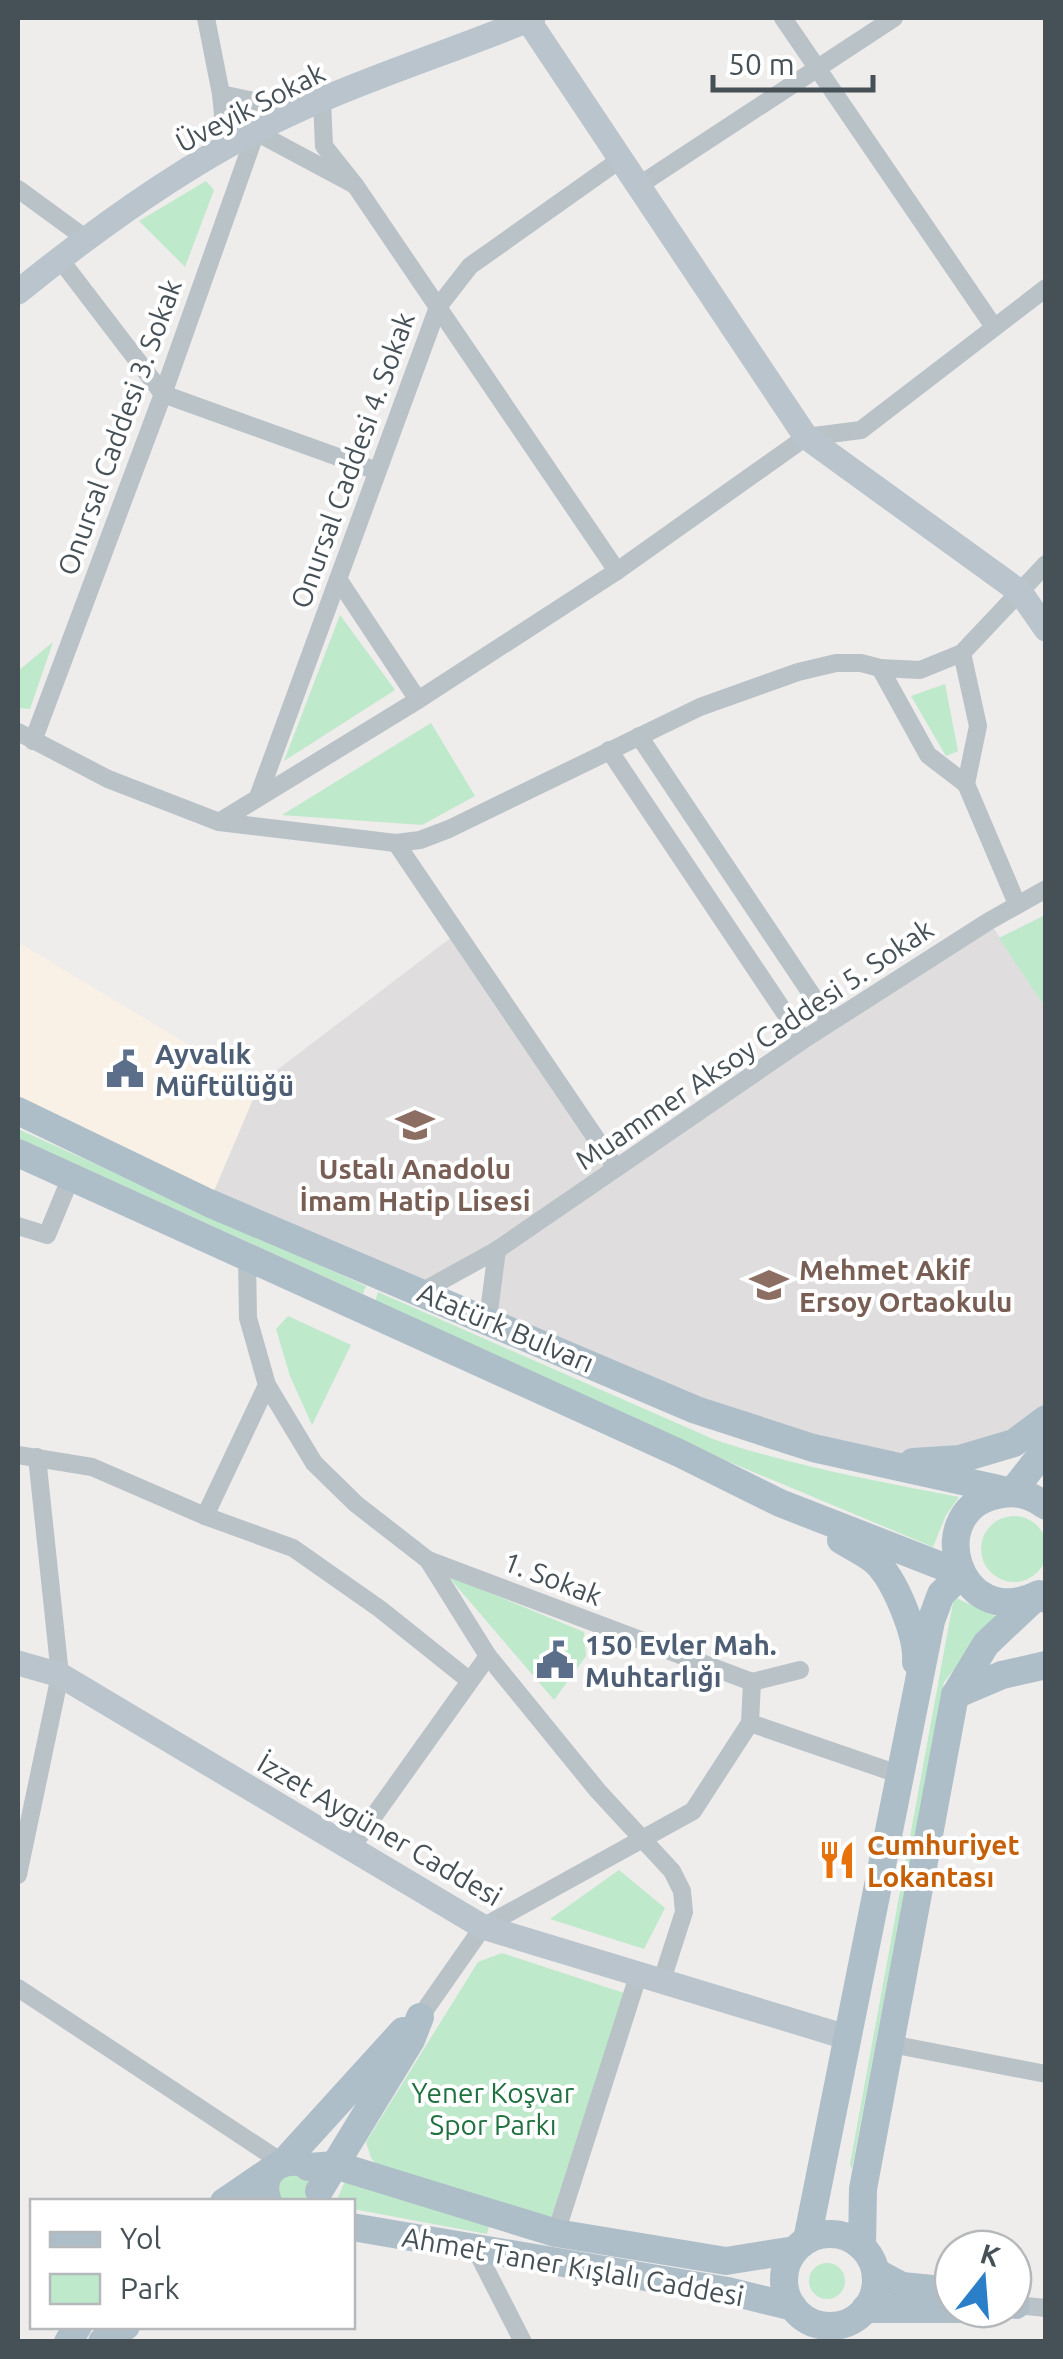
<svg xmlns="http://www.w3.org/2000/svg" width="1063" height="2359" viewBox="0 0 1063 2359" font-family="Ubuntu,sans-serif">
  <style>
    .commercial { fill: #f9f1e6 }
    .education { fill: #dfdddd }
    .green { fill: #bee9ca }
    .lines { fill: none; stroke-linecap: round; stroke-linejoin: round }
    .street { stroke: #b9c2c7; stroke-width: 18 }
    .secondary { stroke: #b9c4cc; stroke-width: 25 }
    .primary { stroke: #aebec8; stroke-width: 28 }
    .labels { text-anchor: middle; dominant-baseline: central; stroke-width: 8; stroke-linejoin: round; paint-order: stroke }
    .street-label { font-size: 28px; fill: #465157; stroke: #fff }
    .service-label { font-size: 28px; font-weight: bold; fill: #4e5e75; stroke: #fff; text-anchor: start }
    .education-label { font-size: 28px; font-weight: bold; fill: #785e54; stroke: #fff }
    .food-label { font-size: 28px; font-weight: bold; fill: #c56008; stroke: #fff; text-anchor: start }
    .park-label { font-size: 28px; fill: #207040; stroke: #fff }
  </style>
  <rect width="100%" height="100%" fill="#efecec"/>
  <path class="commercial" d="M18,942l189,114 53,27 -51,120 -191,-92z"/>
  <path class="education" d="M989,921l56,86v412l-31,24 -136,21 -390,-145 8,-67 -73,39 -214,-88 51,-120 197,-150 159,234z"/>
  <g class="green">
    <path d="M206,181l8,9 -29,77 -46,-46z"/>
    <path d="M340,615l55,75 -111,71z"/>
    <path d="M53,642l-23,67 -12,-1v-37z"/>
    <path d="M945,684l13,67 -12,5 -35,-60z"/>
    <path d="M431,723l44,73 -53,29 -140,-10z"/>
    <path d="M1045,915v92l-46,-69z"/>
    <path d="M18,1129l348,157 -3,8 -345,-156z"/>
    <path d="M378,1292l335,147c80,27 163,42 246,58l-13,18 -13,32 -213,-89 -345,-156z"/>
    <path d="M288,1316l63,29 -39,80 -22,-49 -14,-47z"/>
    <circle cx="1014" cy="1549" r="33"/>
    <path d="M447,1575l137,57 2,24 -32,44z"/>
    <path d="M954,1597l43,20 -53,65 -92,487 -2,-5z"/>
    <path d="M619,1870l46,38 -21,41 -94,-30z"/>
    <path d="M502,1953l122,40 -74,232 -168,-54 -11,-13 -5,-16 112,-180z"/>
    <circle cx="293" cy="2188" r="16"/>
    <path d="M345,2181l144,45 -2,8 -134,-25 -1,-7h-16z"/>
    <circle cx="827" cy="2281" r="18"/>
  </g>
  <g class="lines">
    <g class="street">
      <path d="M206,18l15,76 5,53"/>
      <path d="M783,18l211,309"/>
      <path d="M221,94l76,16"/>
      <path d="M322,101l2,45 31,39 262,386"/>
      <path d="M638,186l256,-168"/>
      <path d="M18,189l67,49"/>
      <path d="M59,258l104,136 214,77"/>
      <path d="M338,579l80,121"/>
      <path d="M962,653l16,73 -12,58"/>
      <path d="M880,668l48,87 38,29 51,120"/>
      <path d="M18,732l90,47 111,43 199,-122 199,-129 189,-134 55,-7 185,-142"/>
      <path d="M639,736l191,286"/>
      <path d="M33,741l130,-347 93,-262 99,53"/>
      <path d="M609,750l194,290"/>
      <path d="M258,797l180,-490 32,-41 151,-107"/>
      <path d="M219,822l177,21 24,-3 29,-11 251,-122 98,-35 38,-9h25l19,5 40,2 42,-17 84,-89"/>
      <path d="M396,843l220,325"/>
      <path d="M18,1226l29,9 24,-58"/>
      <path d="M497,1250l306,-210 186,-119 57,-32"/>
      <path d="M247,1257l1,61 19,67 47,78 42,41 72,56 60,96 110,135 74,80 10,20 2,21 -23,71"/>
      <path d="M423,1291l74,-41 -9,69"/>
      <path d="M18,1455l74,12 113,49 88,32 87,61 90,72"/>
      <path d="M205,1516l62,-131"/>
      <path d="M428,1560l324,122 -2,41 151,52"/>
      <path d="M752,1682l48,-12"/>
      <path d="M351,1848l137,-192"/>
      <path d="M18,1875l42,-200 -23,-218"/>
      <path d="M18,1988l265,175"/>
      <path d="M420,2017l63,-90 210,-116 57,-88"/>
      <path d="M891,2044l155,30"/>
      <path d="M556,2233l82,-257"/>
      <path d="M475,2248l48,94"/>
      <path d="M1016,2305l30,3"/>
    </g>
    <g class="secondary">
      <path d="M528,20l278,417 214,155 26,37"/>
      <path d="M18,292c84,-68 181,-138 280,-182 77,-35 158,-60 235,-92"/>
      <path d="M18,1663l42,12 423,252 363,110"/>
    </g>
    <g class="primary">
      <path d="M18,1111l191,92 487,207 117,38 199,44 34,-43"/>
      <path d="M18,1153l661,300 101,50 182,71 -21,20 -10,27 -124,619"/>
      <path d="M913,1462l47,-3 54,-16 32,-24"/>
      <path d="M841,1540c11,7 24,13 34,21 20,18 43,75 41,101"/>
      <path d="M1039,1594c-83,42 -119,-89 -37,-100 16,-3 31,2 44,12"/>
      <path d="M955,1695l47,-20 44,-10"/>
      <path d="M283,2163l120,-132"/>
      <path d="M308,2167l27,-2 221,68 170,28 69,-11"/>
      <path d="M319,2191l92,-151 9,-23"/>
      <path d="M224,2202l50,-34"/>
      <path d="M268,2202c-9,-24 5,-42 30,-40"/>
      <path d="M352,2227l376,64 65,16"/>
      <circle cx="830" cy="2280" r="46"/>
      <path d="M862,2247l1,-58 92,-494 31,-51 51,-48 9,3"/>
      <path d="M876,2272l26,14 51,5"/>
      <path d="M1013,2304l3,1"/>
      <path d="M865,2309h128"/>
      <path d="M68,2342l10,-16"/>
      <path d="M102,2342l24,-16"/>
    </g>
  </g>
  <defs>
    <g id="civic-bare" transform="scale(3)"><path d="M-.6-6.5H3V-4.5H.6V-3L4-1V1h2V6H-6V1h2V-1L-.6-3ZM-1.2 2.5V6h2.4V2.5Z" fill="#5c6f8a" stroke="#fff" stroke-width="2.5" paint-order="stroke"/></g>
    <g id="school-bare" transform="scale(3)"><path d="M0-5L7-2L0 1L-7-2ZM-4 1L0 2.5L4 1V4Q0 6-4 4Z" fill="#8d6e63" stroke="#fff" stroke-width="2.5" paint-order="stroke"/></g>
    <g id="restaurant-bare" transform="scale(3)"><path d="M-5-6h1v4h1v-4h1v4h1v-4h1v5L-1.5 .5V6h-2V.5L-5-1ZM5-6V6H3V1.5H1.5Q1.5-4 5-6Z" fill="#e8710a" stroke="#fff" stroke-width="2.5" paint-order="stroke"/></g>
  </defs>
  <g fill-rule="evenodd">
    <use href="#civic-bare" x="125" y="1069"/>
    <use href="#school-bare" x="415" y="1125"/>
    <use href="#school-bare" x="769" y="1285"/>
    <use href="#civic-bare" x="555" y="1660"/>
    <use href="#restaurant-bare" x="837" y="1860"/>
  </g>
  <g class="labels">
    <g class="street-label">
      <text transform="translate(250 107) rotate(-27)">Üveyik Sokak</text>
      <text transform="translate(119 427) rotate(-70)">Onursal Caddesi 3. Sokak</text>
      <text transform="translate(352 460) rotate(-70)">Onursal Caddesi 4. Sokak</text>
      <text transform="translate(754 1044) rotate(-34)">Muammer Aksoy Caddesi 5. Sokak</text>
      <text transform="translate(506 1327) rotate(23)">Atatürk Bulvarı</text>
      <text transform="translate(553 1578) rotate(21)">1. Sokak</text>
      <text transform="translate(380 1829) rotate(30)">İzzet Aygüner Caddesi</text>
      <text transform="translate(573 2266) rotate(10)">Ahmet Taner Kışlalı Caddesi</text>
    </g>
    <g class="service-label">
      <text x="155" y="1053">Ayvalık<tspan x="155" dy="32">Müftülüğü</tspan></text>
      <text x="585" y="1644">150 Evler Mah.<tspan x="585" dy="32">Muhtarlığı</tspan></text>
    </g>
    <g class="education-label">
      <text x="415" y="1168">Ustalı Anadolu<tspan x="415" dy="32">İmam Hatip Lisesi</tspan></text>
      <text x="799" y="1269" text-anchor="start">Mehmet Akif<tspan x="799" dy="32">Ersoy Ortaokulu</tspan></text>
    </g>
    <g class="food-label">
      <text x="867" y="1844">Cumhuriyet<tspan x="867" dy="32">Lokantası</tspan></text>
    </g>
    <g class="park-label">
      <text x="493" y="2092">Yener Koşvar<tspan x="493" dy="32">Spor Parkı</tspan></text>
    </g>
  </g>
  <rect width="1063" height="2359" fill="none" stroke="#465157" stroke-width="40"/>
  <rect x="30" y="2199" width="325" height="130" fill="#ffffff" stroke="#b5b9bc" stroke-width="2.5"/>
  <rect x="50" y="2232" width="50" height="15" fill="#aebec8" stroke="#b5b9bc" stroke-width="2.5"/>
  <text x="120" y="2249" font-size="30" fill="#465157">Yol</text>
  <rect x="50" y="2274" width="50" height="30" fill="#bee9ca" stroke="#b5b9bc" stroke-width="2.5"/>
  <text x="120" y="2299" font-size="30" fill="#465157">Park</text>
  <g transform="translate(983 2279) rotate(17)"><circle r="48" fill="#ffffff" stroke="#b5b9bc" stroke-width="2.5"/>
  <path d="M0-8L18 38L0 25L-18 38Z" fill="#2b7fc9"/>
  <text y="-15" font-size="28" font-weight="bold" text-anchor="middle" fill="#465157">K</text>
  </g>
  <path d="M713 75v15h160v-15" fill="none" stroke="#465157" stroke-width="5"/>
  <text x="728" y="75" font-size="30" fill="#465157" stroke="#ffffff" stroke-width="8" paint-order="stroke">50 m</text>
</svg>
